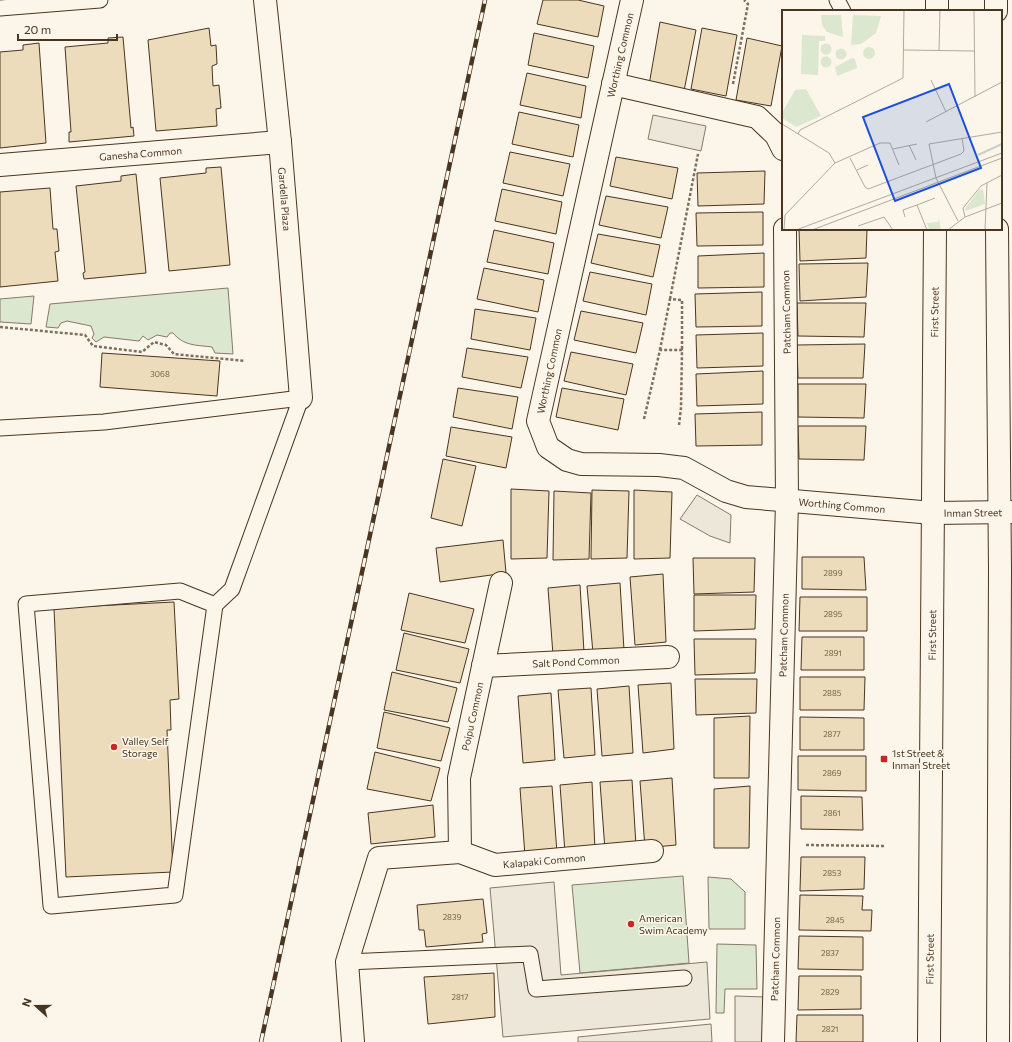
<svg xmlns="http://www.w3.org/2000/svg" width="1012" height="1042" viewBox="0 0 1012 1042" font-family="Commissioner,sans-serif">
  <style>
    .green { fill: #dce7d0; stroke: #887966 }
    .parking { fill: #ede7d9; stroke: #887966 }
    .building { fill: #ecdcbc; stroke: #4a3520 }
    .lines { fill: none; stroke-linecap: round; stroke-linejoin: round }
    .lane-casing { stroke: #4a3520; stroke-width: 17 }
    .street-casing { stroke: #4a3520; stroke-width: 24 }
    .secondary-casing { stroke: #4a3520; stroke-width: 24 }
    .primary-casing { stroke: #4a3520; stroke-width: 24 }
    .path { stroke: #7f6f5c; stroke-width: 2.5; stroke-dasharray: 3 2; stroke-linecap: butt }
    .lane { stroke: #fbf6e9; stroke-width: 15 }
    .street { stroke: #fbf6e9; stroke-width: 22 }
    .secondary { stroke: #fbf6e9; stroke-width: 22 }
    .primary { stroke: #fbf6e9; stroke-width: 22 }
    .rail-casing { stroke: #4a3520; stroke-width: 4.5 }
    .rail { stroke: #fbf6e9; stroke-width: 3; stroke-dasharray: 9; stroke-linecap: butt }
    .poi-dot { fill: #c62828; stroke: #fbf6e9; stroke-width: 1.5 }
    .labels { text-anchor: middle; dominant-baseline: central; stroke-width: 3; stroke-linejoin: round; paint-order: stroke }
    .number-label { font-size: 8px; fill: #725f47 }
    .street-label { font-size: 10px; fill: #4a3520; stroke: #fbf6e9 }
    .poi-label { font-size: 10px; fill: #4a3520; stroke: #fbf6e9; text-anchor: start }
    .inset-river { fill: none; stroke: #c9cecd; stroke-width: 2 }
    .inset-road { fill: none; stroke: #b4a999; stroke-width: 1 }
    .view { fill: #1d4ed8; fill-opacity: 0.15; stroke: #1d4ed8; stroke-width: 2 }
    .inset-edge { fill: none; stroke: #4a3520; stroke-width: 2 }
  </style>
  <rect width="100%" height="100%" fill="#fbf6e9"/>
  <g class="green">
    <path d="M228,288l5,66 -18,-1 -3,-6c-16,-2 -28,-1 -39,-14h-3l-3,4 -10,-2 -9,5 -5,-4 -4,5 -35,-4 -8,5 -4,-4 2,-4 -3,-8 -24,-5 -6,2 -3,5 -12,-1 4,-23z"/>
    <path d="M34,296l-3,28 -31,-2v-23z"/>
    <path d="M683,876l6,87 -109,10 -8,-88z"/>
    <path d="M708,877l23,2 14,13v37h-36z"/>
    <path d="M717,944l39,1 1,44h-32l-1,24h-8z"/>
  </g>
  <g class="parking">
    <path d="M653,115l53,11 -5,25 -53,-12z"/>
    <path d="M697,495l34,20 -1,28 -20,-7 -30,-17z"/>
    <path d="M554,882l7,93 146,-13 3,57 -207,18 -13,-149z"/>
    <path d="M735,996l30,1 -1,45h-29z"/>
    <path d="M711,1024l1,18h-134v-5z"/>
  </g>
  <g class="building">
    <path d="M543,0h35l26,6 -6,31 -61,-13z"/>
    <path d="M660,22l36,8 -12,61 -35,-6z"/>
    <path d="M209,28l2,18 5,-1 1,19 -5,2 1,20 6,-1 2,23 -5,1 1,17 -61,5 -8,-91z"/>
    <path d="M702,28l35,7 -11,61 -35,-7z"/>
    <path d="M534,33l60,13 -6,32 -60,-13z"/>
    <path d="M123,37l8,91 2,-1 1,9 -65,6v-10h2l-6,-85 43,-4v-5z"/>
    <path d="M747,38l35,8 -11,60 -35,-6z"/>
    <path d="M39,43l7,100 -46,5v-96l23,-2v-5z"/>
    <path d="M527,73l59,13 -5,32 -61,-13z"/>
    <path d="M519,112l60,13 -6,32 -61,-13z"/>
    <path d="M510,152l60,12 -7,32 -60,-13z"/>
    <path d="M616,157l62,11 -6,31 -62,-13z"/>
    <path d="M221,167l9,98 -61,6 -9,-93 46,-5v-5z"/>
    <path d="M765,171l-1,33 -66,2 -1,-33z"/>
    <path d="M136,174l10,99 -62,6 -1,-6 2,-1 -9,-86 45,-5v-5z"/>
    <path d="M50,188l3,41h4l2,22 -4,1 3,29 -58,6v-95z"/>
    <path d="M502,189l60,13 -6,32 -61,-13z"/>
    <path d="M606,196l62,11 -7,31 -62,-13z"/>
    <path d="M763,212v33l-66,1 -1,-33z"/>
    <path d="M799,229h68l-1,29 -66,3z"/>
    <path d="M494,230l60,13 -6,31 -61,-12z"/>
    <path d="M598,234l62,11 -7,32 -62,-14z"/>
    <path d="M764,253v34l-66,1v-32z"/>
    <path d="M868,263l-2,34 -66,4 -1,-37z"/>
    <path d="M484,268l60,12 -6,32 -61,-13z"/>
    <path d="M590,272l62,12 -6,31 -63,-14z"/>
    <path d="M762,292v34l-66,1 -1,-33z"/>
    <path d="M797,303h69l-2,34 -66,-1z"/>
    <path d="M475,309l61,9 -6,32 -59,-11z"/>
    <path d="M581,311l62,12 -7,30 -62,-13z"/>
    <path d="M763,333v33l-66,2 -1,-33z"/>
    <path d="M865,344l-2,34h-65l-1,-33z"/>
    <path d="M467,348l61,9 -7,31 -59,-11z"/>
    <path d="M571,352l62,12 -7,31 -62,-14z"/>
    <path d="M102,353l118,8 -3,35 -117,-9z"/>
    <path d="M763,371v33l-66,2 -1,-32z"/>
    <path d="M798,384h68l-2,34 -66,-1z"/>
    <path d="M458,388l60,9 -6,32 -59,-12z"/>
    <path d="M562,388l62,11 -6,31 -62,-13z"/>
    <path d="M762,412v33l-66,1 -1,-32z"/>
    <path d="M798,426h68l-2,34 -65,-1z"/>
    <path d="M451,427l61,10 -6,31 -60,-12z"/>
    <path d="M443,459l33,7 -14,60 -31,-8z"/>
    <path d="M511,489l38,2 -2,67 -36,1z"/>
    <path d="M592,490l37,1 -2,67 -36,1z"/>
    <path d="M634,490l38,2 -2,66 -36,1z"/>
    <path d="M554,491l37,2 -2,66 -36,1z"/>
    <path d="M503,540l3,33 -66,9 -4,-34z"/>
    <path d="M802,557h62l2,33 -64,-1z"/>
    <path d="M693,558h62l-1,34 -60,2z"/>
    <path d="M663,574l3,68 -31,3 -5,-68z"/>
    <path d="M620,583l4,67 -31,3 -6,-67z"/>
    <path d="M580,585l4,67 -31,3 -5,-67z"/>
    <path d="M409,593l65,16 -9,34 -64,-13z"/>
    <path d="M694,595h62l-1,34 -61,2z"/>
    <path d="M800,597h67v34h-68z"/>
    <path d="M174,602l5,97 -9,1 1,30h-4l6,142 -107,5 -12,-269z"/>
    <path d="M404,633l65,16 -9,34 -64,-13z"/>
    <path d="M802,637h62v33h-63z"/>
    <path d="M694,639h62l-1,34 -60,2z"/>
    <path d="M392,672l65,16 -9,34 -64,-12z"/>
    <path d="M800,677h65l-1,33h-64z"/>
    <path d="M695,679h62l-1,34 -60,2z"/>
    <path d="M671,683l3,66 -31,4 -5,-68z"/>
    <path d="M629,686l4,67 -31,3 -5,-67z"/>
    <path d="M591,688l4,67 -31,3 -6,-68z"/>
    <path d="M551,693l4,67 -32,3 -5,-67z"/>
    <path d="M384,712l66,16 -9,33 -64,-13z"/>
    <path d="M750,716l-1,62h-35v-60z"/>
    <path d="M800,717l64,1v32h-64z"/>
    <path d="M375,752l65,16 -9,33 -64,-12z"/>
    <path d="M798,756h68v35l-68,-1z"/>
    <path d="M672,778l4,67 -31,3 -5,-67z"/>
    <path d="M632,780l4,66 -31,4 -5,-68z"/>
    <path d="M592,782l3,68 -30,3 -5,-68z"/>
    <path d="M552,786l5,67 -32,3 -5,-68z"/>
    <path d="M750,786l-1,62h-35v-59z"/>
    <path d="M801,796l61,1 1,33 -62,-1z"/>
    <path d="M433,805l2,32 -64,7 -3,-31z"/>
    <path d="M801,857h64l-1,32 -64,2z"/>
    <path d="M800,895l63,1 -1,14h10l-1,21 -72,-1z"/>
    <path d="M483,899l4,34 -5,1 1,8 -57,5 -2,-17h-5l-2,-25z"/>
    <path d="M799,936l64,1v33l-65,-1z"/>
    <path d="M494,973l1,44 -67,7 -4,-47z"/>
    <path d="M799,976h62v33l-63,1z"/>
    <path d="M797,1015h66v27h-67z"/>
  </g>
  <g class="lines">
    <g class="lane-casing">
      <g id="lane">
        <path d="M837,0l6,11"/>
        <path d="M0,8l100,-8"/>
        <path d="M0,428l104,-6 197,-24 -69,191 -17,16 -40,290 -124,11 -25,-302 154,-13 35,14"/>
        <path d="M347,962l183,-8 6,35 148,-11"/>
      </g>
    </g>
    <g class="street-casing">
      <g id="street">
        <path id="s1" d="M265,0l15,142 21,256"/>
        <path id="s2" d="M632,0l-94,421 10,26 19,13 14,4 78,1 25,3 42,23 20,6 187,16"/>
        <path d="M613,84l144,33 19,18 7,14"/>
        <path id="s3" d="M0,165l280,-23"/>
        <path id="s4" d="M483,666l185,-9"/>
        <path id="s5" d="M460,852l-1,-74 42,-195"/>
        <path id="s6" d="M353,1042l-6,-80 32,-104 81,-6 35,13 157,-14"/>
        <path id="s7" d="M773,1042l14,-541 -2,-272"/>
      </g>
    </g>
    <g class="secondary-casing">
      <g id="secondary">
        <path id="s8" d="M933,513l79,-1"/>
      </g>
    </g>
    <g class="primary-casing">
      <g id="primary">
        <path d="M996,0v11"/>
        <path d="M937,11v-11"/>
        <path d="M997,229l3,342 -2,471"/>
        <path id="s9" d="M929,1042l6,-813"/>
      </g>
    </g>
    <g class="path">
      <path d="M733,84l15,-80 -4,-4"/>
      <path d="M670,299l28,-145"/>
      <path d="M0,327l85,8 8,11 49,6 12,-10 12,3 8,9 71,7"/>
      <path d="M660,350l10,-51 12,1v50"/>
      <path d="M644,419l16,-69h22l-1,58 -2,17"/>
      <path d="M806,845l79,1"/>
    </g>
    <use href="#lane" class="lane"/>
    <use href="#street" class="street"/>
    <use href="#secondary" class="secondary"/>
    <use href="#primary" class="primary"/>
    <g class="rail-casing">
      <path id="rail" d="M261,1042l224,-1042"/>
    </g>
    <use href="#rail" class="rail"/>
  </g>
  <g class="poi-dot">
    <circle cx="114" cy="747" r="4"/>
    <rect x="880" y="755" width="8" height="8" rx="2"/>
    <circle cx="631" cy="924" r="4"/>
  </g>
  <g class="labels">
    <g class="number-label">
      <text x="160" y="374">3068</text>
      <text x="833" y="573">2899</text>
      <text x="833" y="614">2895</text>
      <text x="833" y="653">2891</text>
      <text x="832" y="693">2885</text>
      <text x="832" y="734">2877</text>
      <text x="832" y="773">2869</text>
      <text x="832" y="813">2861</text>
      <text x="832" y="873">2853</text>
      <text x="452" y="917">2839</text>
      <text x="835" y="920">2845</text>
      <text x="830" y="953">2837</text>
      <text x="830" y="992">2829</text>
      <text x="460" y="997">2817</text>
      <text x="830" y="1029">2821</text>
    </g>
    <g class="street-label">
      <text transform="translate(620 55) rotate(-77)">Worthing Common</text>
      <text stroke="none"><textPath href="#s3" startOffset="141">Ganesha Common</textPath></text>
      <text stroke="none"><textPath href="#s1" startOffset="200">Gardella Plaza</textPath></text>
      <text transform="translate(786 312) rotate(-91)">Patcham Common</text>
      <text stroke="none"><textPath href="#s9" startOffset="730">First Street</textPath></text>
      <text transform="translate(549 371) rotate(-78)">Worthing Common</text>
      <text stroke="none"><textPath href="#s2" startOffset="765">Worthing Common</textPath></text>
      <text stroke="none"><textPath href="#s8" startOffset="40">Inman Street</textPath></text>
      <text stroke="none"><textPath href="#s9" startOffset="407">First Street</textPath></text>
      <text stroke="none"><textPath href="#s7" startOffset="407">Patcham Common</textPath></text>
      <text stroke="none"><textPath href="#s4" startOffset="93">Salt Pond Common</textPath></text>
      <text stroke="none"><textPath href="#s5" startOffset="137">Poipu Common</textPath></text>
      <text stroke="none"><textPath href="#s6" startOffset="357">Kalapaki Common</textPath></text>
      <text stroke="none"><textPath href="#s7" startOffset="83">Patcham Common</textPath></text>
      <text stroke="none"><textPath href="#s9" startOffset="83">First Street</textPath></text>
    </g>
    <g class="poi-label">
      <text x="122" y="741">Valley Self<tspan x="122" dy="12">Storage</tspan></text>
      <text x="892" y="753">1st Street &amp;<tspan x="892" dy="12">Inman Street</tspan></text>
      <text x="639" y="918">American<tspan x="639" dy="12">Swim Academy</tspan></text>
    </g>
  </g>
  <g transform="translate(782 10)">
    <rect width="220" height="220" fill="#fbf6e9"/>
    <path d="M39,5h20l2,22 -16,-5 -5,-7zM71,5l28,1 -5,17 -15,11 -10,1zM20,25l23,1v5h-6l-1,34 -17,-1zM38.5 39a5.5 5.5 0 1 1 11 0a5.5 5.5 0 1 1-11 0ZM81 43a6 6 0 1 1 12 0a6 6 0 1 1-12 0ZM53.5 44a5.5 5.5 0 1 1 11 0a5.5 5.5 0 1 1-11 0ZM38.5 52a5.5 5.5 0 1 1 11 0a5.5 5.5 0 1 1-11 0ZM70,48l3,1 2,9 -20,8 -2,-9zM24,79l15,27 -25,11 -14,-9v-5l13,-23zM201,179l2,15 -19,7 -1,-2 14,-19zM157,209l2,11h-12l-2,-7 11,-1z" fill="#dce7d0"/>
    <path class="inset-river" d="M196,145l24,-11"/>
    <path class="inset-road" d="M192,0l1,87M121,40l71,1M157,41l1,-41M149,70l15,32M144,112l76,-40M0,114l47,29 6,10M16,124l2,-4 103,-52 1,-68M127,135l7,15M111,139l24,-5M68,148l15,29 3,2 93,-35 3,-3 -2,-13M75,160l11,-5M135,195l18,-7M123,207l-2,-7 14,-5 10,25M183,207l-2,-9 18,-22 21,-11M176,211l-22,-43 -7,-34 73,-12M76,216l26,-9 9,13M2,220l1,-15 50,-52 45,-20h10l9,22M14,220l206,-77M30,220l190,-72M166,220l17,-13 37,-14M203,220l2,-47"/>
    <path class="view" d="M167,74l32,84 -86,33 -32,-84z"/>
    <rect width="220" height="220" class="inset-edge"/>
  </g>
  <g transform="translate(36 1006) rotate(291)" stroke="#fbf6e9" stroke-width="3" paint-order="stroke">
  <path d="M0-3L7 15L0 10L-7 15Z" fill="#4a3520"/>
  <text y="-6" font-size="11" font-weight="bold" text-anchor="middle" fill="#4a3520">N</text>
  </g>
  <path d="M18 34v6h99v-6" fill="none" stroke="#4a3520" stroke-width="2"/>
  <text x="24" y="34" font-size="12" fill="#4a3520" stroke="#fbf6e9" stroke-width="3" paint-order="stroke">20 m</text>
</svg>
